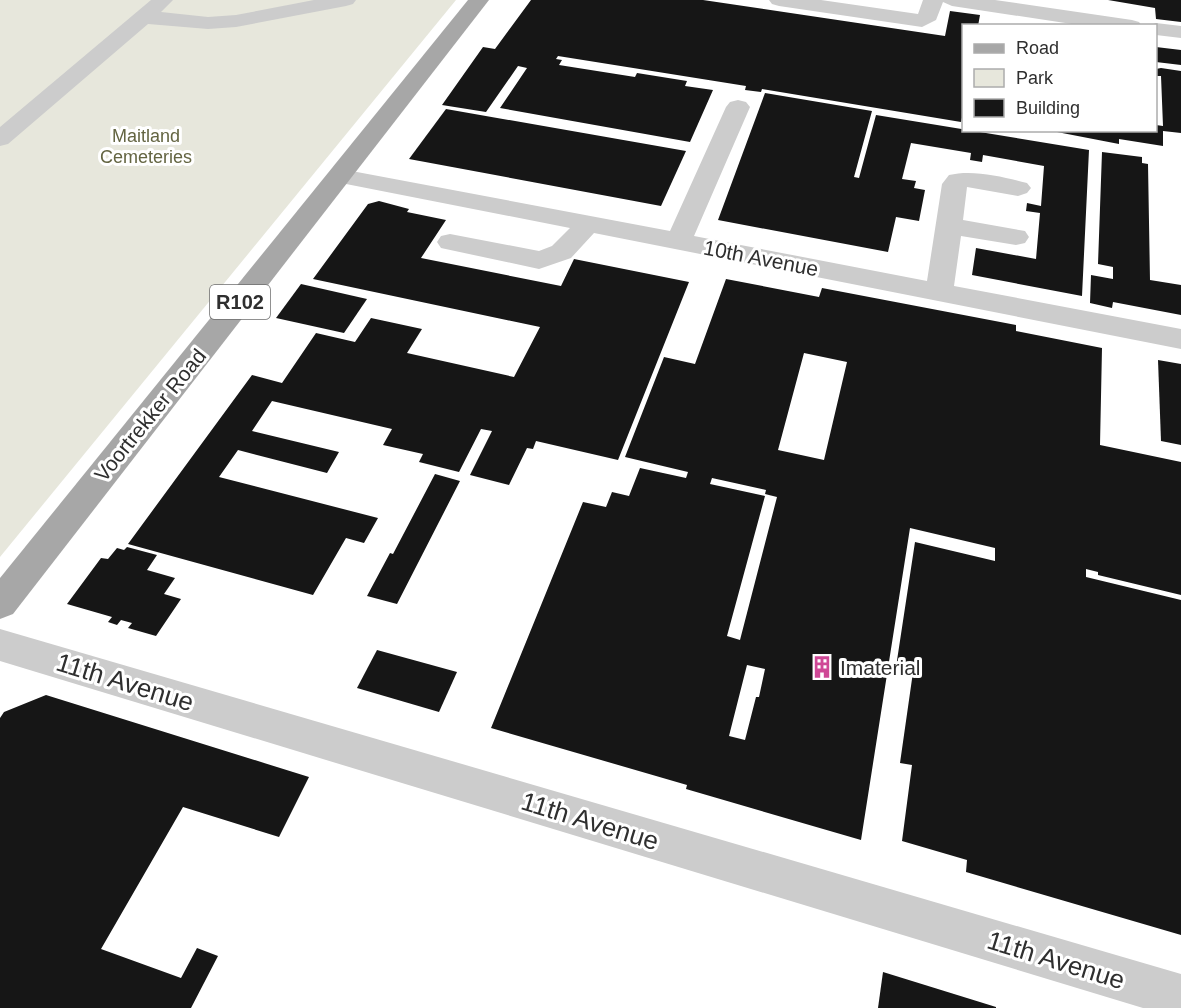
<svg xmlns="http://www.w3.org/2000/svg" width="1181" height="1008" viewBox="0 0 1181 1008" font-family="Helvetica,sans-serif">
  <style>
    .green { fill: #e7e7dc }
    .building { fill: #161616; fill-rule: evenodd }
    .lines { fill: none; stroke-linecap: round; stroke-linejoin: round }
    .minor { fill: #ccc; fill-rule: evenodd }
    .major { fill: #a7a7a7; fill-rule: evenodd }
    .labels { text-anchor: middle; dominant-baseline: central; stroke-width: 6; stroke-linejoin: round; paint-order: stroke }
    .far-park-label { font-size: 18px; fill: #646542; stroke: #fff }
    .shield { fill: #fff; stroke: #6d6d6d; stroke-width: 1.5 }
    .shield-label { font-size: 20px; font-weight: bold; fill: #2f2f2f }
    .street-label { font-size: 21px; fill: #2f2f2f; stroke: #fff }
    .poi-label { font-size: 21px; fill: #2f2f2f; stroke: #fff; text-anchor: start }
    .near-street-label { font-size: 26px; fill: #2f2f2f; stroke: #fff }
  </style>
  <rect width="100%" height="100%" fill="#fff"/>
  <path class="green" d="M0,0h456l-456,557z"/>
  <g class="building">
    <path d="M531,0h172l242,36 5,-25 30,4 -2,11h-14v83l-3,13 -199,-33 -1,3 -16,-2 1,-4 -188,-30 -2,3 6,1 -3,5 76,12 2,-4 50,8 -2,5 28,4 -23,52 -190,-34 27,-40 -9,-2 -32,46 -44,-7 41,-58 12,2z"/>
    <path d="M1108,0h73v22l-25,-3 -1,-11z"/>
    <path d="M1156,47l25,3v15l-25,-3z"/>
    <path d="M1161,68l20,3v62l-18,-2v15l-44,-7v5l-62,-12 99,-2v-5l7,1 -2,-50h-5v-7z"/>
    <path d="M765,93l107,18 -18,66 5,1 17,-63 213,35 -7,146 -110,-21 4,-27 60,11 4,-46 -14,-2 1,-8 14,3 3,-40 -61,-11 -1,7 -12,-2 1,-7 -60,-10 -9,36 14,2 -2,7 11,2 -6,31 -23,-4 -8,35 -170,-32z"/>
    <path d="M446,109l240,42 -25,55 -252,-47z"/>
    <path d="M1102,152l40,5v6l6,1 2,116 31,5v30l-68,-13 -1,6 -22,-5 1,-28 22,4v-12l-15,-3z"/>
    <path d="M379,201l30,8 -2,3 39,8 -25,38 140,28 13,-27 115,23 -71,178 -82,-19 -3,8 -6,-1 -18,37 -39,-10 22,-44 -11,-2 -22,43 -40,-10 4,-8 -40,-9 9,-16 -120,-28 -20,30 87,21 -12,21 -89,-23 -19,27 159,41 -14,25 -18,-5 -33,57 -185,-51 124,-169 30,8 34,-50 39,9 16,-24 51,11 -15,24 107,24 26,-50 -227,-48 55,-75z"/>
    <path d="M726,279l93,18 3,-9 194,37v6l86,17 -2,97 81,17v133l-83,-20v-3l-12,-3v8l95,23v335l-215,-63 1,-12 -65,-19 10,-76 -12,-2 13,-91 -17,-5 19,-125 80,19v-13l-85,-20 -49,312 -175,-51 1,-4 -196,-57 92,-226 23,5 6,-15 17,4 11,-28 46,10 2,-6 -63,-15 39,-100 31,7zM804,353l43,9 -23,98 -46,-10zM712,478l54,12 -1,4 12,3 -37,143 -13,-4 38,-140 -55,-12zM747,665l18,4 -6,28h-3l-11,43 -16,-4z"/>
    <path d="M301,284l66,15 -23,34 -68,-15z"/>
    <path d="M1158,360l23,4v81l-20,-4z"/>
    <path d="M435,474l25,7 -63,123 -30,-8 23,-43 3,1z"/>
    <path d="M127,547l30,8 -10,15 28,8 -11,16 17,5 -25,37 -28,-8 4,-5 -11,-3 -4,5 -9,-3 4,-5 -45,-13 34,-46 7,1 9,-11 7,2z"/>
    <path d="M377,650l80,22 -18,40 -82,-24z"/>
    <path d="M46,695l263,82 -30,60 -96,-30 -82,142 80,29 16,-30 21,8 -27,52h-191v-290l4,-6z"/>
    <path d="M883,972l113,35v1h-118z"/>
  </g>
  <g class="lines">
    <g class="minor">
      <path d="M151,0h22l-12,12 47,5 28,-2 78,-15h42l-3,4 -7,2 -110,21 -28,2 -60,-5 -140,120 -8,2v-19z"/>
      <path d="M769,0h52l97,14 5,-14h72l137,20 7,2 3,4h-57l-133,-20 -9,-4 -7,18 -14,7 -143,-21 -7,-2z"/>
      <path d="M1156,23l25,3v12l-25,-3v-9h-8z"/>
      <path d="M738,100l8,2 4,5 -56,129 233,45 15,-97 7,-9c24,-6 55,2 78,8l4,5 -4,5 -9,3 -51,-9 -4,33 62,11 4,6 -4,6 -9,2 -55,-9 -7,50 227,43v20l-587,-116 -23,25 -32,11 -98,-21 -4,-6 4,-6 9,-2 89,17 13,-5 18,-18 -229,-45 -9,-2 -3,-5 3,-5 9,-2 329,62 56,-124 4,-5z"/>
      <path d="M0,629l1181,345v34h-38l-1143,-347z"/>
    </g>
    <path class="major" d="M468,0h21l-476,614 -13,5v-41z"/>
  </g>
  <defs>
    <g id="building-bare" transform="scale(1.8)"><path d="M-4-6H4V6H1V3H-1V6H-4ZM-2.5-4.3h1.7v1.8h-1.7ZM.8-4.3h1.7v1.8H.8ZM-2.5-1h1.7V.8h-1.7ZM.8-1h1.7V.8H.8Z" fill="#cf4896" stroke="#fff" stroke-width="2.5" paint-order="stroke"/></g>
  </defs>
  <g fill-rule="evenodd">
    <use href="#building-bare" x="822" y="667"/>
  </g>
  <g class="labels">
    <g class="far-park-label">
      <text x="146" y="136">Maitland<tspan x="146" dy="21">Cemeteries</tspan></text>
    </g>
    <rect class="shield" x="210" y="285" width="60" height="34" rx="4.5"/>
    <g class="shield-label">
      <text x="240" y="302">R102</text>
    </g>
    <g class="street-label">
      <text transform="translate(761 258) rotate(11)">10th Avenue</text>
      <text transform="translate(150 415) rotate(-51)">Voortrekker Road</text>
    </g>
    <g class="poi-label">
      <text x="840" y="667">Imaterial</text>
    </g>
    <g class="near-street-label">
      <text transform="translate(125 682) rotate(17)">11th Avenue</text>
      <text transform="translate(590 821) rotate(17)">11th Avenue</text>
      <text transform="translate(1056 960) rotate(17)">11th Avenue</text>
    </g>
  </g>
  <rect x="962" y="24" width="195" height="108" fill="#ffffff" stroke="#acacac" stroke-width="1.5"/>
  <rect x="974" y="44" width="30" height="9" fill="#a7a7a7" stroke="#acacac" stroke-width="1.5"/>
  <text x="1016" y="54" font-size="18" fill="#2f2f2f">Road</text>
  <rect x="974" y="69" width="30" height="18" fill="#e7e7dc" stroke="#acacac" stroke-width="1.5"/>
  <text x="1016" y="84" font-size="18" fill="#2f2f2f">Park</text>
  <rect x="974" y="99" width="30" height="18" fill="#161616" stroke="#acacac" stroke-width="1.5"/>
  <text x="1016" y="114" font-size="18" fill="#2f2f2f">Building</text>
</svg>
